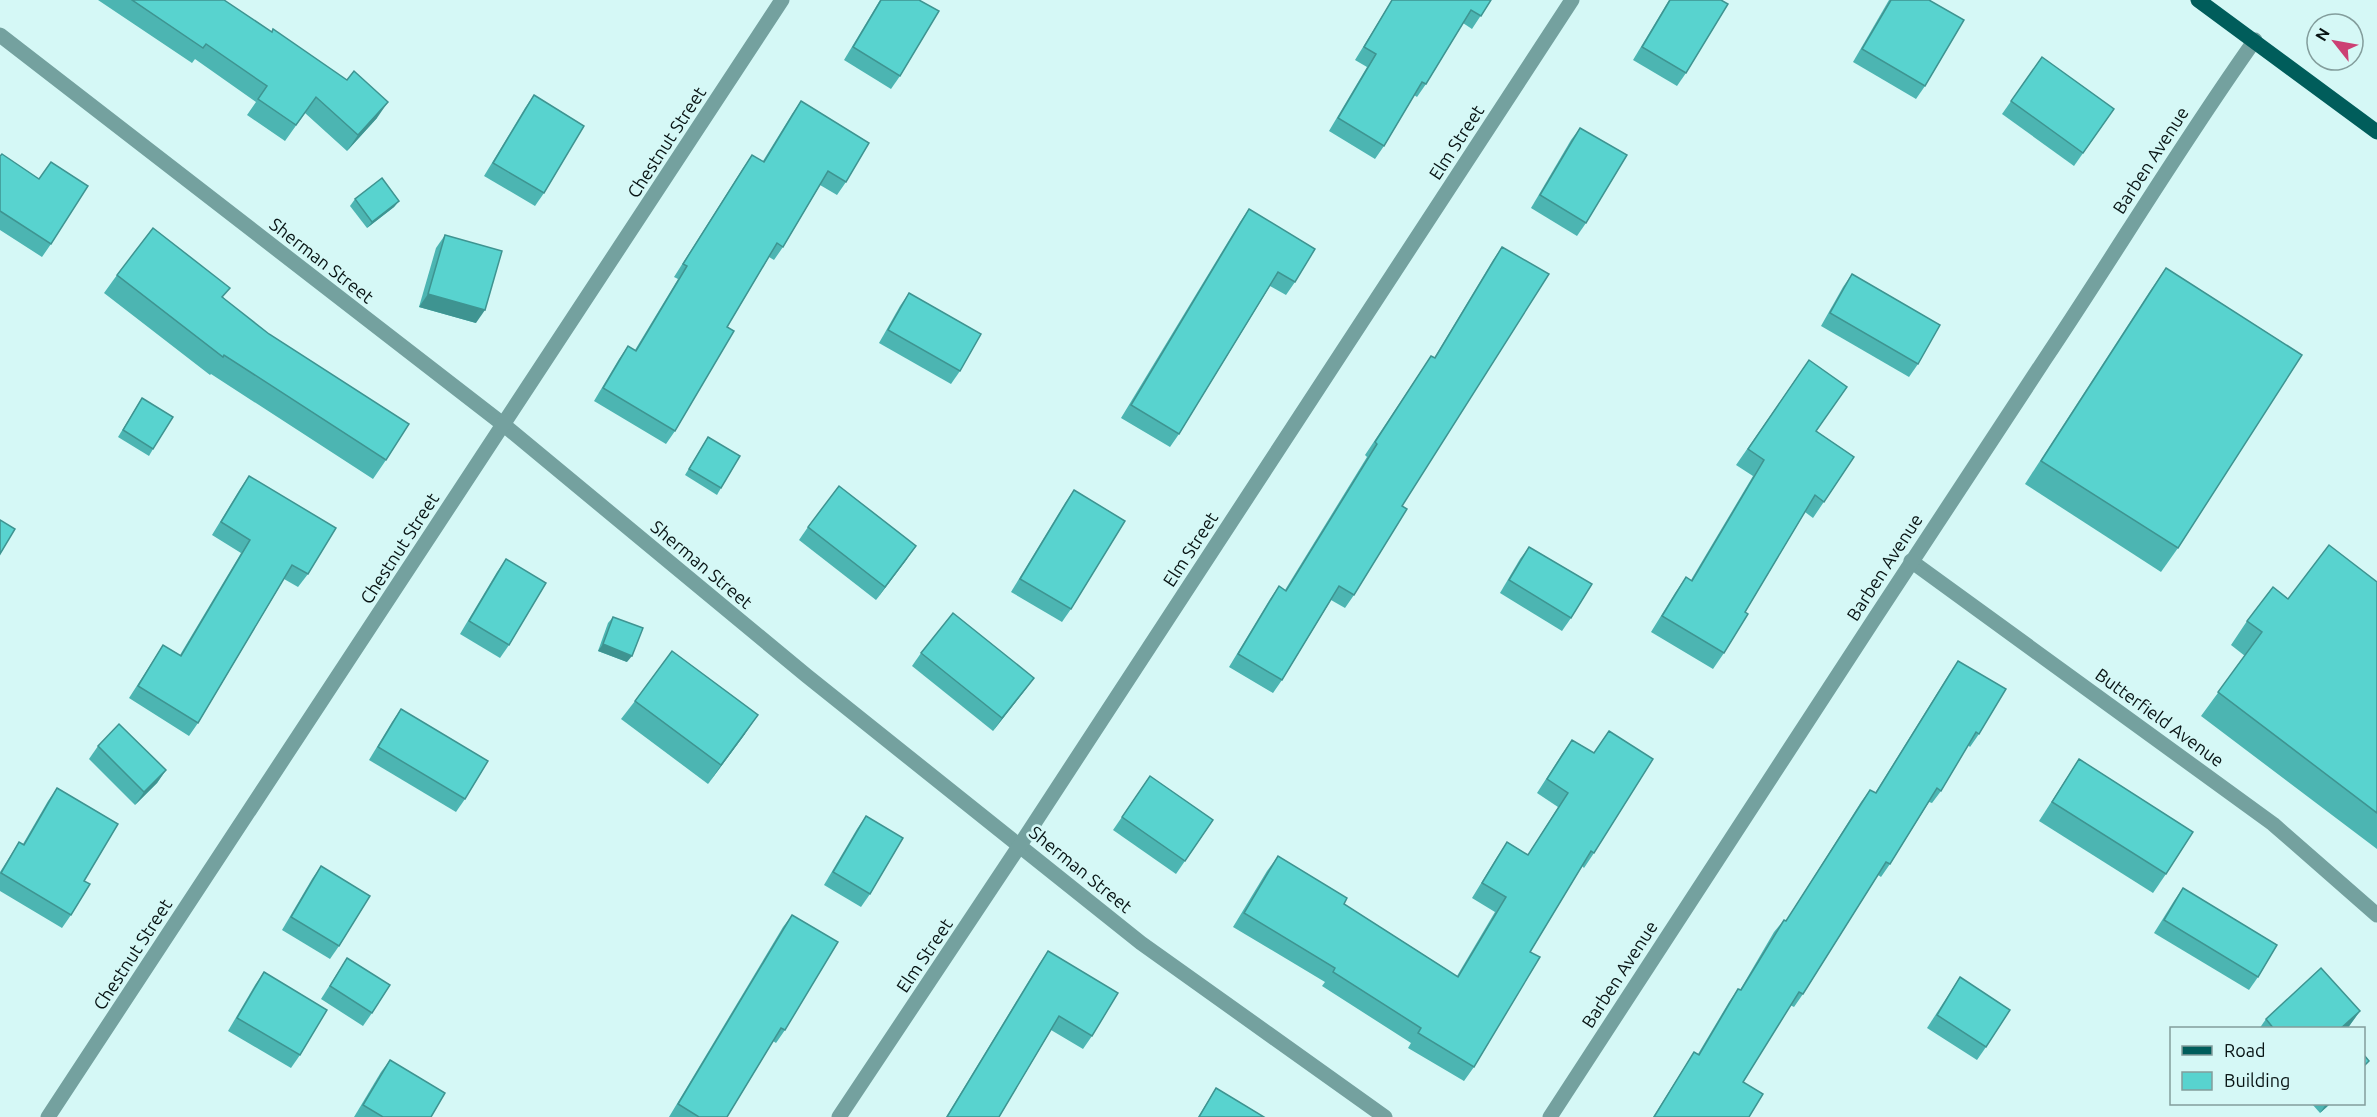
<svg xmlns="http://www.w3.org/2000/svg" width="2377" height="1117" viewBox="0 0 2377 1117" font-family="Ubuntu,sans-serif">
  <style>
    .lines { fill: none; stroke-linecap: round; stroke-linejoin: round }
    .minor { stroke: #74a19f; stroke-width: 15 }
    .major { stroke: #005d5b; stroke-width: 15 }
    .wall { fill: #4cb5b2 }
    .shaded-wall { fill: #3e9491 }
    .building { fill: #58d3cf; stroke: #3e9491; stroke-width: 1.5 }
    .labels { text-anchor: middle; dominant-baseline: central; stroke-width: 5; stroke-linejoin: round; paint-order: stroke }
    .street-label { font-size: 18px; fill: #081414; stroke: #d5f8f6 }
  </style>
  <rect width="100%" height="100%" fill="#d5f8f6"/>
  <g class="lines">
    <g class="minor">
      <path d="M0,35l504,390 303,251 334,267 244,174"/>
      <path d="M1911,561l362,263 104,91"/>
      <path d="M48,1117l734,-1117"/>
      <path d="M839,1117l181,-272 552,-845"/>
      <path d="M1550,1117c164,-253 329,-506 495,-758 71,-106 136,-215 210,-319"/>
    </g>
    <path class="major" d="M2198,0l179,132"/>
  </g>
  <g class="wall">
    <path d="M98,0h126l153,118 -30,33 -42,-38 -20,28 -38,-26 9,-13 -61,-43 -3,4z"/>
    <path d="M880,0h39l-19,76 -9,13 -47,-29z"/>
    <path d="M1392,0h99l-19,29 -9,-6 -37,61 -9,13 -3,-2 -30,51 -9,13 -46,-28 38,-64 -12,-7z"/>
    <path d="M1669,0h52l-35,73 -9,13 -44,-26z"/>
    <path d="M1889,0h40l-4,86 -9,13 -63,-37z"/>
    <path d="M2042,57l72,52 -40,57 -72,-52z"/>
    <path d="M534,95l10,98 -9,13 -51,-30 41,-68z"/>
    <path d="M801,101l45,81 -9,13 -17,-10 -37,62 -9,13 -5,-3 -42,70 -52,104 -9,13 -72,-43 25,-42 9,-13 7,4 43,-71 -4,-2 69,-109 9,-13 11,6 29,-47z"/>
    <path d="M1580,128l6,95 -9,13 -46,-28 40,-68z"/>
    <path d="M0,156l39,23 12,-17v82l-9,13 -42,-27z"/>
    <path d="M355,199l44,2 -5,6 -27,21 -17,-22z"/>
    <path d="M1249,209l46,73 -9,13 -16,-9 -91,148 -9,13 -49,-29 119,-196z"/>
    <path d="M445,235l31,88 -57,-16 17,-59z"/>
    <path d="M1502,247l-100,259 -48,89 -9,13 -14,-8 -49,80 -9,13 -44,-26 41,-68 9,-13 6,4 82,-133 -2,-2 66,-99 3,2 59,-98z"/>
    <path d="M2166,268l12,280 -17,24 -136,-88 125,-193z"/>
    <path d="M1852,274l66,90 -9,13 -88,-51 22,-39z"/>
    <path d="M117,275l106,22 163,163 -13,19 -162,-105 -1,1 -106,-82z"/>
    <path d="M909,293l51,78 -9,13 -72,-41 21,-37z"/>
    <path d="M1809,360l7,71 38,26 -41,61 -8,-6 -60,100 -21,41 -11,16 -62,-37 24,-39 11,-16 5,3 62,-104 -17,-11z"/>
    <path d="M142,398l11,51 -4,7 -31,-19z"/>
    <path d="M708,437l13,51 -4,7 -32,-20z"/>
    <path d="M249,476l59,98 -10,13 -14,-8 -86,144 -9,13 -60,-38 34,-53 17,10 61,-102 -29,-18 28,-46z"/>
    <path d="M1074,490l-3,119 -9,13 -51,-30 54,-89z"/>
    <path d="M808,527l99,32 -31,41 -77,-60z"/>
    <path d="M1529,547l42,71 -9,13 -62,-38 20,-34z"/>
    <path d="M506,559l3,86 -9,13 -40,-24 37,-62z"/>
    <path d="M2377,582v267l-176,-133 44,-60 -14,-11 16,-24 41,-22z"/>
    <path d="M613,617l14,45 -29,-11 10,-28z"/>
    <path d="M921,653l104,37 -32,41 -81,-65z"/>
    <path d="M1958,661l21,73 -9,13 -2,-2 -27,46 -9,12 -3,-1 -39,62 -9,13 -3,-2 -75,119 -9,13 -4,-2 -47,77 6,35h-96l41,-65 4,2 31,-52 9,-13 2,1 34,-58 10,-12 2,1 75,-119 9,-12 5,3 74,-119z"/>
    <path d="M635,701l110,33 -37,50 -87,-65z"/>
    <path d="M401,709l64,90 -9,13 -87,-52 23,-38z"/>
    <path d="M1609,731l-15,122 -10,15 -2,-2 -52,86 -56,115 -10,14 -56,-33 3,-5 -89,-57 3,-4 -92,-55 34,-56 11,-15 66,48 113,72 38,-64 -23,-14 25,-41 10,-15 21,13 30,-48 -21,-14 25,-39 10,-14 22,13z"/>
    <path d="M98,746l68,24 -9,13 -22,22 -46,-46z"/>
    <path d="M2079,759l87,115 -13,19 -114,-72z"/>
    <path d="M1150,776l63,44 -37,54 -63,-44z"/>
    <path d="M57,788l27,93 -13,34 -9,13 -62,-37v-19l19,-30 4,2 25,-43z"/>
    <path d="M866,816l4,78 -9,13 -37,-22 33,-56z"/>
    <path d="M321,866l18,80 -9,13 -48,-29 30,-51z"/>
    <path d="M2183,888l75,89 -9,13 -95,-57 20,-32z"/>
    <path d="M792,915l-7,115 -9,13 -3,-2 -46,76h-58l114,-190z"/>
    <path d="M1048,951l44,85 -9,13 -32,-19 -52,87h-53l93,-153z"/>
    <path d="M347,958l25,55 -9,13 -42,-27z"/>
    <path d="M264,972l36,83 -9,13 -63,-37 27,-46z"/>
    <path d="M1960,977l26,70 -9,13 -50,-32z"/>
    <path d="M2360,1011l-13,18h-88l7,-10z"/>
    <path d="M390,1060l41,57h-77l27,-45z"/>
    <path d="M1216,1088l48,29h-66z"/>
    <path d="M2312,1104h18l-10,9z"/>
  </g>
  <g class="shaded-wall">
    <path d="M388,102l-11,16 -30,33 11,-16z"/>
    <path d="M399,201l-5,6 -27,21 5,-6z"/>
    <path d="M428,294l57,16 -9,13 -57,-16z"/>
    <path d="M916,546l-9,13 -31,41 9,-13z"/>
    <path d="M603,644l29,12 -5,6 -29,-11z"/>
    <path d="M1034,678l-9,12 -32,41 9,-13z"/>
    <path d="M758,715l-13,19 -37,50 13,-19z"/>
    <path d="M166,770l-9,13 -22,22 9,-13z"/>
    <path d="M2360,1011l-13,18h-7z"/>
    <path d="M2326,1104h4l-10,9z"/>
  </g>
  <g class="building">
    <path d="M132,0h92l48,32 1,-3 74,51 7,-9 34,31 -30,33 -42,-38 -20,28 -38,-26 9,-13 -61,-42 -3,4z"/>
    <path d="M881,0h38l20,11 -39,65 -47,-29z"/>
    <path d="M1392,0h99l-10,16 -10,-6 -45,74 -4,-2 -38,64 -46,-28 38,-64 -12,-7z"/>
    <path d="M1670,0h51l7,4 -42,69 -44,-26z"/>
    <path d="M1891,0h38l35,20 -39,66 -63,-37z"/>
    <path d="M2042,57l72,52 -31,44 -72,-52z"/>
    <path d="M534,95l50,31 -40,67 -51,-30z"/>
    <path d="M801,101l68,42 -23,39 -18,-11 -45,76 -6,-4 -50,84 7,4 -59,100 -72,-43 25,-42 8,5 51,-85 -4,-2 69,-109 12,7z"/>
    <path d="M1580,128l47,27 -41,68 -46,-28z"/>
    <path d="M2,154l37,25 12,-17 37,24 -37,58 -51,-33v-55z"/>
    <path d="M382,178l17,23 -27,21 -17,-23z"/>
    <path d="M1249,209l66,40 -20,33 -17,-10 -99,162 -48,-29z"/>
    <path d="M153,228l77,60 -8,9 47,37 140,90 -23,36 -162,-105 -1,2 -106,-82z"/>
    <path d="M445,235l57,16 -17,59 -57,-16z"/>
    <path d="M1502,247l47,27 -147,232 5,3 -53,86 -15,-9 -57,94 -44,-26 41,-68 7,5 91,-147 -2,-2 56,-86 4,2z"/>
    <path d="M2166,268l136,87 -124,193 -137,-87z"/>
    <path d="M1852,274l88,51 -22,39 -88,-51z"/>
    <path d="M909,293l72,41 -21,37 -72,-41z"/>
    <path d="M1809,360l38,27 -31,44 38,26 -30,45 -9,-7 -70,117 3,2 -24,39 -62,-37 24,-39 6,4 72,-121 -16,-11z"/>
    <path d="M142,398l31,19 -20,32 -30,-19z"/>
    <path d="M708,437l32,19 -19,32 -32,-19z"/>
    <path d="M249,476l87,52 -28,46 -16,-9 -94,158 -60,-37 25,-41 18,11 69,-116 -29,-18z"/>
    <path d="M839,486l77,60 -31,41 -77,-60z"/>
    <path d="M1074,490l51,31 -54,88 -51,-30z"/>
    <path d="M0,520l15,9 -15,25z"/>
    <path d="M2329,545l48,37v231l-159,-121 44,-60 -15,-11 26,-34 15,12z"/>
    <path d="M1529,547l63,37 -21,34 -62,-38z"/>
    <path d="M506,559l40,24 -37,62 -40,-24z"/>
    <path d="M953,613l81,65 -32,40 -81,-65z"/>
    <path d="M613,617l30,11 -11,28 -29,-12z"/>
    <path d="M672,651l86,64 -37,50 -86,-64z"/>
    <path d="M1958,661l48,28 -27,45 -3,-2 -35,59 -4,-3 -47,76 -4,-2 -83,132 -4,-2 -56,90 20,12 -14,23h-95l40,-65 5,3 39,-66 3,1 43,-70 2,1 84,-131 6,3z"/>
    <path d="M401,709l87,52 -23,38 -87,-52z"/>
    <path d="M119,724l47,46 -22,22 -46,-46z"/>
    <path d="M1609,731l44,28 -59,94 -3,-2 -61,101 10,5 -66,110 -56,-34 3,-5 -88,-56 2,-4 -91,-55 34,-57 69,42 -3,6 114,73 48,-80 -24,-14 25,-41 21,13 40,-62 -21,-14 25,-39 22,13z"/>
    <path d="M2079,759l114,73 -27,42 -114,-72z"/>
    <path d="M1150,776l63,44 -28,41 -63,-44z"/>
    <path d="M57,788l61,36 -34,57 6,3 -19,31 -70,-42 18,-31 5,3z"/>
    <path d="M866,816l37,22 -33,56 -37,-22z"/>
    <path d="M321,866l49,30 -31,50 -48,-29z"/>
    <path d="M2183,888l94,57 -19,32 -94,-57z"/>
    <path d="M792,915l46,27 -53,88 -4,-2 -54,89h-28l-21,-13z"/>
    <path d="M1048,951l70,42 -26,43 -33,-20 -60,101h-52z"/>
    <path d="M347,958l43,27 -18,28 -42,-27z"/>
    <path d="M2321,968l39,43 -20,18h-66l-8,-10z"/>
    <path d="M264,972l63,38 -27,45 -63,-37z"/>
    <path d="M1960,977l50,33 -24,37 -49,-32z"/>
    <path d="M2364,1055l5,6 -5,5z"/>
    <path d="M390,1060l55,33 -14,24h-48l-20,-12z"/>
    <path d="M1216,1088l48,29h-65z"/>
  </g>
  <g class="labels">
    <g class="street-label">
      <text transform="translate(666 142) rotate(-57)">Chestnut Street</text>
      <text transform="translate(1456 142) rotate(-57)">Elm Street</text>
      <text transform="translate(2150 160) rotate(-57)">Barben Avenue</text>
      <text transform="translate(322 260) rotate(38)">Sherman Street</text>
      <text transform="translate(399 548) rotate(-57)">Chestnut Street</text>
      <text transform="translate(1190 549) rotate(-57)">Elm Street</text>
      <text transform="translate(702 564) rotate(40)">Sherman Street</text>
      <text transform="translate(1884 567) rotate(-57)">Barben Avenue</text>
      <text transform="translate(2160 717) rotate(36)">Butterfield Avenue</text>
      <text transform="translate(1081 869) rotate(39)">Sherman Street</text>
      <text transform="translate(132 954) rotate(-57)">Chestnut Street</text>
      <text transform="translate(924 955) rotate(-56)">Elm Street</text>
      <text transform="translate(1619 974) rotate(-57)">Barben Avenue</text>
    </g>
  </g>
  <rect x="2170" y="1027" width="195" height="78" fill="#d5f8f6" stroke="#839d9c" stroke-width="1.5"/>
  <rect x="2182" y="1046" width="30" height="9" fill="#005d5b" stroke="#839d9c" stroke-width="1.5"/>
  <text x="2224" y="1057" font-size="18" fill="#081414">Road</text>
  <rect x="2182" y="1072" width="30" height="18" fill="#58d3cf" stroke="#839d9c" stroke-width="1.5"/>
  <text x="2224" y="1087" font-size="18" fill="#081414">Building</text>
  <g transform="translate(2335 42) rotate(301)"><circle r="28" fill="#d5f8f6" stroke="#839d9c" stroke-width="1.5"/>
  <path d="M0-4.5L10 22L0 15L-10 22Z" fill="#cc4074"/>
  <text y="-9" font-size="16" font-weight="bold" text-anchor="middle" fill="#081414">N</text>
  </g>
</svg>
